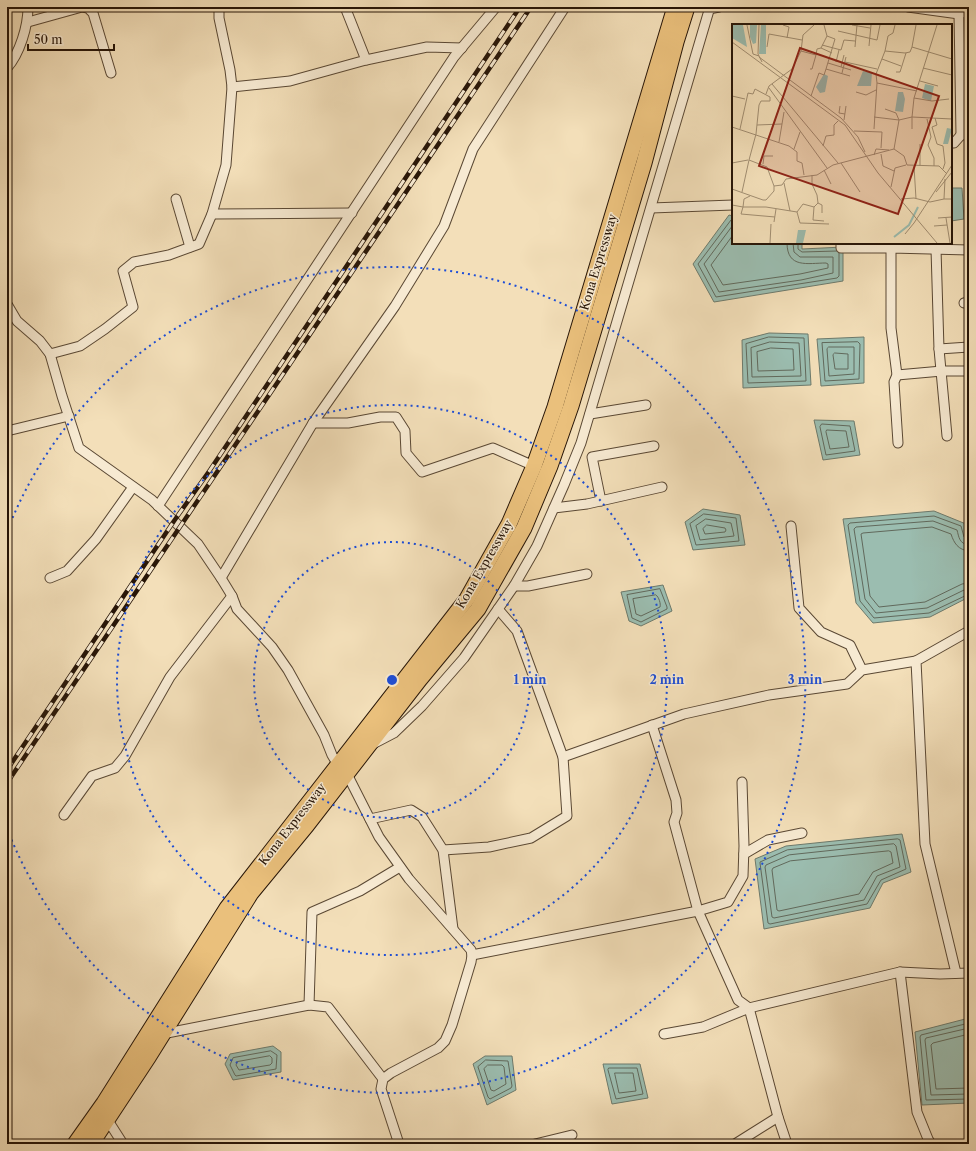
<svg xmlns="http://www.w3.org/2000/svg" width="976" height="1151" viewBox="0 0 976 1151" font-family="'Libre Caslon Text',serif">
  <style>
    .water { fill: #9bbdb0; stroke: #6d7a6c }
    .lines { fill: none; stroke-linecap: round; stroke-linejoin: round }
    .shore { stroke: #61695c; stroke-width: 1 }
    .minor-casing { stroke: #5a4834; stroke-width: 11 }
    .trunk-casing { stroke: #271507; stroke-width: 17 }
    .minor { stroke: #f7ead2; stroke-width: 9 }
    .trunk { stroke: #eac07c; stroke-width: 15 }
    .rail-casing { stroke: #271507; stroke-width: 4.5 }
    .rail { stroke: #f7ead2; stroke-width: 3; stroke-dasharray: 9; stroke-linecap: butt }
    .ring { fill: none; stroke: #1d4ed8; stroke-width: 2; stroke-dasharray: 2 4 }
    .labels { text-anchor: middle; dominant-baseline: central; stroke-width: 3; stroke-linejoin: round; paint-order: stroke }
    .street-label { font-size: 12px; fill: #271507; stroke: #f7ead2 }
    .inset-river { fill: none; stroke: #9bbdb0; stroke-width: 2 }
    .inset-road { fill: none; stroke: #a18e72; stroke-width: 1 }
    .view { fill: #8f2418; fill-opacity: 0.15; stroke: #8f2418; stroke-width: 2 }
    .inset-edge { fill: none; stroke: #271507; stroke-width: 2 }
    .centre { fill: #1d4ed8; stroke: #f7ead2; stroke-width: 2 }
    .ring-label { font-size: 12px; text-anchor: middle; font-weight: bold; fill: #1d4ed8; stroke: #f7ead2; stroke-width: 3; stroke-linejoin: round; paint-order: stroke }
  </style>
  <rect width="100%" height="100%" fill="#f3dfb9"/>
  <filter id="stains"><feTurbulence type="fractalNoise" baseFrequency=".005" numOctaves="4"/><feColorMatrix values="0 0 0 0 .2 0 0 0 0 .09 0 0 0 0 .02 0 0 0 .5 -.17"/></filter>
  <radialGradient id="worn" r=".72"><stop offset=".6" stop-color="#630" stop-opacity="0"/><stop offset="1" stop-color="#630" stop-opacity=".3"/></radialGradient>
  <g class="water">
    <path d="M951,188h11l2,31 -13,2z"/>
    <path d="M729,215l4,1v27h69v6l41,-2v34l-129,21 -21,-38z"/>
    <path d="M769,333l39,1 3,51 -68,3 -1,-48z"/>
    <path d="M864,337v46l-43,3 -4,-47z"/>
    <path d="M814,420l40,1 6,34 -37,5z"/>
    <path d="M703,509l37,6 5,30 -52,5 -8,-28z"/>
    <path d="M934,511l32,13 3,35v38l-39,20 -57,6 -17,-20 -13,-84z"/>
    <path d="M663,585l9,26 -31,15 -12,-5 -8,-29z"/>
    <path d="M902,834l9,38 -28,11 -13,25 -106,21 -9,-70 31,-13z"/>
    <path d="M969,1018v85l-47,2 -7,-73z"/>
    <path d="M273,1046l8,6v20l-48,8 -8,-16 5,-10z"/>
    <path d="M485,1056h27l4,34 -29,15 -14,-41z"/>
    <path d="M603,1064h37l8,34 -36,6z"/>
  </g>
  <g class="lines">
    <g class="shore">
      <path d="M733,219l-2,1 -33,44 18,33 121,-19 2,-2v-23"/>
      <path d="M733,225l-29,39 15,28 82,-12 32,-7v-16h-33l-6,-5 -1,-9"/>
      <path d="M733,235l-22,30 12,20 77,-11 28,-6v-4l-2,-1c-18,0 -39,6 -39,-20"/>
      <path d="M798,243v6l4,3 35,-1"/>
      <path d="M769,337l35,1 2,43 -58,2 -2,-39z"/>
      <path d="M770,342l29,1 2,33 -49,1 -1,-29z"/>
      <path d="M858,342l2,2 -1,35 -34,2 -3,-38z"/>
      <path d="M829,347h25v27l-25,2 -2,-27z"/>
      <path d="M771,348l22,1 1,21 -36,1 -1,-19z"/>
      <path d="M835,353l13,1v15h-13l-2,-14z"/>
      <path d="M822,424l28,2 5,25 -29,4 -6,-28z"/>
      <path d="M827,430l19,1 3,16 -19,2 -4,-17z"/>
      <path d="M704,514l32,4 3,23 -43,4 -6,-21z"/>
      <path d="M706,519l25,4 3,13 -34,4 -4,-14z"/>
      <path d="M707,525l18,3 1,2 -1,2 -20,2 -2,-5z"/>
      <path d="M969,540l-5,-3 -3,-11 -27,-10 -84,7 -2,2 12,76 14,17 55,-5 40,-19"/>
      <path d="M969,545c-10,-1 -10,-8 -12,-15l-24,-9 -77,6 -2,2 11,70 11,14 51,-5 37,-18 5,-1"/>
      <path d="M969,551c-11,-1 -15,-8 -18,-17l-19,-7 -69,6 -2,1 9,62 9,11 46,-5 37,-18 7,-1"/>
      <path d="M660,589l7,18v2l-26,13 -9,-4 -5,-23z"/>
      <path d="M656,595c3,2 5,9 4,12l-19,9 -5,-2 -3,-15z"/>
      <path d="M898,839l2,1 6,29 -25,11 -14,24 -97,20 -2,-1 -8,-60v-1l27,-12z"/>
      <path d="M894,844l2,2 4,21 -23,9 -13,24 -90,18 -2,-1 -7,-50 1,-2 23,-10z"/>
      <path d="M889,851l2,1 2,11 -20,9 -14,22 -80,17 -2,-1 -5,-40 1,-2 17,-7z"/>
      <path d="M969,1023l-48,12 -1,2 6,63 43,-1"/>
      <path d="M969,1028l-43,10 -1,2 6,55 38,-1"/>
      <path d="M969,1034l-36,9 -2,2 5,44 33,-1"/>
      <path d="M271,1051l6,4 -1,14 -40,7 -1,-1 -5,-10 3,-7z"/>
      <path d="M270,1056l2,2v5l-2,2 -31,5 -3,-5 1,-3z"/>
      <path d="M486,1060l22,1 4,25 -1,2 -21,11 -2,-2 -10,-30z"/>
      <path d="M488,1065h14l2,2 2,17 -12,7 -3,-1 -7,-21z"/>
      <path d="M609,1068h28l6,26 -27,5 -8,-29z"/>
      <path d="M615,1073h18l3,18 -17,2 -4,-18z"/>
    </g>
    <g class="minor-casing">
      <g id="minor">
        <path d="M908,7l51,7 10,-4"/>
        <path d="M709,9l10,-2"/>
        <path d="M959,14l2,121 8,-1"/>
        <path d="M28,22l54,-15 6,1 5,5 18,60"/>
        <path d="M366,60l61,-13 35,1"/>
        <path d="M7,68c13,-15 21,-42 21,-61"/>
        <path d="M232,87l58,-6 76,-21 -21,-53"/>
        <path d="M951,143h3l7,-8"/>
        <path d="M176,199l14,48"/>
        <path d="M651,208l82,-3"/>
        <path d="M212,214l140,-1"/>
        <path d="M841,243v5h50"/>
        <path d="M936,249l3,100 8,87"/>
        <path d="M964,303l5,-1"/>
        <path d="M7,304l10,17 23,20 10,13 12,42 17,52 73,52 46,44 23,34 11,18 5,13 35,38 16,23 36,65 8,20 6,10 9,9 32,63 30,42 62,71 1,5 -1,7 -19,63 -7,16 -7,7 -47,25 -8,6 -2,10 18,55"/>
        <path d="M939,349l30,-2"/>
        <path d="M50,354l30,-8 25,-17 28,-22 -10,-36 11,-9 35,-7 30,-11 13,-30 14,-49 6,-78 -2,-17 -11,-52v-11"/>
        <path d="M897,375l45,-4h27"/>
        <path d="M590,414l56,-9"/>
        <path d="M313,423h35l32,-6h16l9,14 1,22 16,19 71,-24 41,18"/>
        <path d="M7,431l62,-15"/>
        <path d="M898,443l-4,-61 3,-7 -6,-47v-80l78,2"/>
        <path d="M601,501l-9,-44 62,-11"/>
        <path d="M158,506l296,-449 42,-50"/>
        <path d="M554,508l33,-4 75,-17"/>
        <path d="M791,526l8,82 22,24 29,13 12,25"/>
        <path d="M50,578l17,-7 29,-32 37,-52"/>
        <path d="M221,578l92,-155 82,-117 49,-80 29,-77 92,-142"/>
        <path d="M514,586h14l59,-12"/>
        <path d="M652,725l24,75 1,13 -3,9 24,89 30,-9 15,-26 1,-30 -2,-64"/>
        <path d="M373,744l21,-11 28,-27 42,-48 50,-72 23,-40 27,-61 17,-42 129,-436"/>
        <path d="M563,757l121,-43 85,-19 78,-11 15,-14 54,-9"/>
        <path d="M64,815l28,-39 23,-8 10,-12 45,-79 62,-81"/>
        <path d="M370,819l41,-9 11,7 21,33 10,79"/>
        <path d="M443,850l46,-3 42,-9 36,-22 -4,-59 -46,-126 -19,-22"/>
        <path d="M744,854l24,-14 34,-7"/>
        <path d="M472,955l226,-44 40,89 11,8 151,-36 40,2 29,-1"/>
        <path d="M900,972l17,140 11,27 3,5"/>
        <path d="M956,973l-31,-129 -9,-183 53,-30"/>
        <path d="M309,1005l3,-93 48,-21 40,-24"/>
        <path d="M162,1034l147,-29 19,2 55,72"/>
        <path d="M664,1034l39,-7 46,-19 29,109 9,27"/>
        <path d="M107,1119l16,25"/>
        <path d="M535,1144l37,-9"/>
        <path d="M735,1144l43,-27"/>
      </g>
    </g>
    <g class="trunk-casing">
      <g id="trunk">
        <path d="M75,1144l29,-41 123,-195 240,-309 42,-75 25,-58 21,-59 120,-400"/>
        <path d="M91,1144l58,-88 102,-163 56,-68 113,-146 58,-70 46,-81 26,-62 21,-60 73,-243 32,-121 11,-35"/>
      </g>
    </g>
    <use href="#minor" class="minor"/>
    <use href="#trunk" class="trunk"/>
    <g class="rail-casing">
      <g id="rail">
        <path d="M7,770l167,-249 36,-51 310,-463"/>
        <path d="M7,783l524,-776"/>
      </g>
    </g>
    <use href="#rail" class="rail"/>
  </g>
  <g class="ring">
    <circle cx="392" cy="680" r="138"/>
    <circle cx="392" cy="680" r="275"/>
    <path d="M8 529A413 413 0 1 1 8 831"/>
  </g>
  <g class="labels">
    <g class="street-label">
      <text transform="translate(598 262) rotate(-73)">Kona Expressway</text>
      <text transform="translate(484 564) rotate(-60)">Kona Expressway</text>
      <text transform="translate(292 824) rotate(-52)">Kona Expressway</text>
    </g>
  </g>
  <g transform="translate(732 24)">
    <rect width="220" height="220" fill="#f3dfb9"/>
    <path d="M0,1h11l4,22 -15,-9zM18,1h7l-1,18 -3,1 -3,-7zM29,1h5v29h-7zM131,47l9,2 -1,13h-14zM92,50l4,2 -3,16 -5,1 -4,-6zM193,60l9,2 -3,15 -9,-3zM166,68h5l2,7 -2,13 -8,-1zM215,104l5,1 -4,15h-5zM66,206h8l-3,13h-7z" fill="#9bbdb0"/>
    <path class="inset-river" d="M162,213l15,-12 9,-18"/>
    <path class="inset-road" d="M15,1l6,29 6,2M27,1l-1,29 4,8M51,1l6,2 -2,11M120,1l18,3M163,1l-2,8 -5,3 -3,15 20,2 5,-1 2,-5 40,12M106,7l39,9 3,-15M95,12l8,3 -9,30 24,7M0,18l113,83 33,48 59,70M90,21l19,5 3,-10 11,1M137,22l2,-21M35,23l2,-13 33,6M123,23l2,-22M180,23l4,-22M89,24l11,5M69,27l15,4 1,-6 4,-1 6,-12 -3,-11M153,27l-9,23 1,9 40,8M27,33l82,61 17,19 7,15M150,35l19,7M104,38l3,-12M113,38l32,7M96,39l23,7M109,43l3,-12M191,44l29,7M78,45h2l4,-14M164,48h4l6,-19M110,49l4,-16M188,57l18,5M40,60l66,79M37,64l58,80M124,68l10,3 10,-5M34,70l3,-8 23,-17 9,-18 2,-16 11,-10M0,72l13,3M79,72l8,-23 5,2 2,-6M182,74l18,3 17,-2M108,82l-1,7 6,1M142,93l25,3 -3,-7 -11,-4M203,94l2,7 -5,2 5,17 6,2 2,17 -2,6M195,95l4,18 -3,8 6,13v8M112,96l2,-14M50,100l2,-12M25,101l25,-1 -3,18M0,103l57,19 8,6v9l5,2 2,12M8,105l8,-36 5,1 2,-5 15,8v4h-9l-2,4 -3,29 -7,26 18,7 7,19 8,-1 4,-6 31,-4 16,-10 61,-16 10,7 3,9 32,1 8,8M142,105l3,-46M180,105v-12l40,2M122,107l28,1 -1,16M91,122l3,-10 8,-1v-10l4,-4M62,125l6,-17M162,125l5,-29 13,-3 2,-19 23,-73M149,130l2,12 11,5M142,131l2,-6 13,1M0,139l16,-3M109,139l19,29M31,140l1,-8h9M182,142l2,33M188,142v-22M92,146l7,14M80,151v9l5,11 1,8 -4,4 -1,13 11,1M213,155l-1,20h8M52,159l6,28M159,163l4,-19 11,-3M0,165l31,11h3l8,-9v-5M10,168l7,-32M204,168l16,-20M169,175l13,-1 16,4 14,-3M86,179l4,2v8M0,181l11,2 1,-8 6,-3M65,188l6,-8 11,3M43,193l-34,-3 2,-7h23l31,5 3,11 29,1M206,194l14,-1M214,194l4,25M42,198l2,-13M182,199l38,-58M202,202l13,-1M173,210l9,-11M38,219l1,-19"/>
    <path class="view" d="M68,24l139,48 -41,118 -139,-48z"/>
    <rect width="220" height="220" class="inset-edge"/>
  </g>
  <circle cx="392" cy="680" r="6" class="centre"/>
  <g class="ring-label">
    <text x="530" y="684">1 min</text>
    <text x="667" y="684">2 min</text>
    <text x="805" y="684">3 min</text>
  </g>
  <rect width="976" height="1151" fill="none" stroke="#f3dfb9" stroke-width="24"/>
  <rect x="8" y="8" width="960" height="1135" fill="none" stroke="#271507" stroke-width="2"/>
  <rect x="12" y="12" width="952" height="1127" fill="none" stroke="#271507"/>
  <path d="M28 44v6h86v-6" fill="none" stroke="#271507" stroke-width="2"/>
  <text x="34" y="44" font-size="12" fill="#271507" stroke="#f7ead2" stroke-width="3" paint-order="stroke">50 m</text>
  <rect width="100%" height="100%" filter="url(#stains)"/>
  <rect width="100%" height="100%" fill="url(#worn)"/>
</svg>
